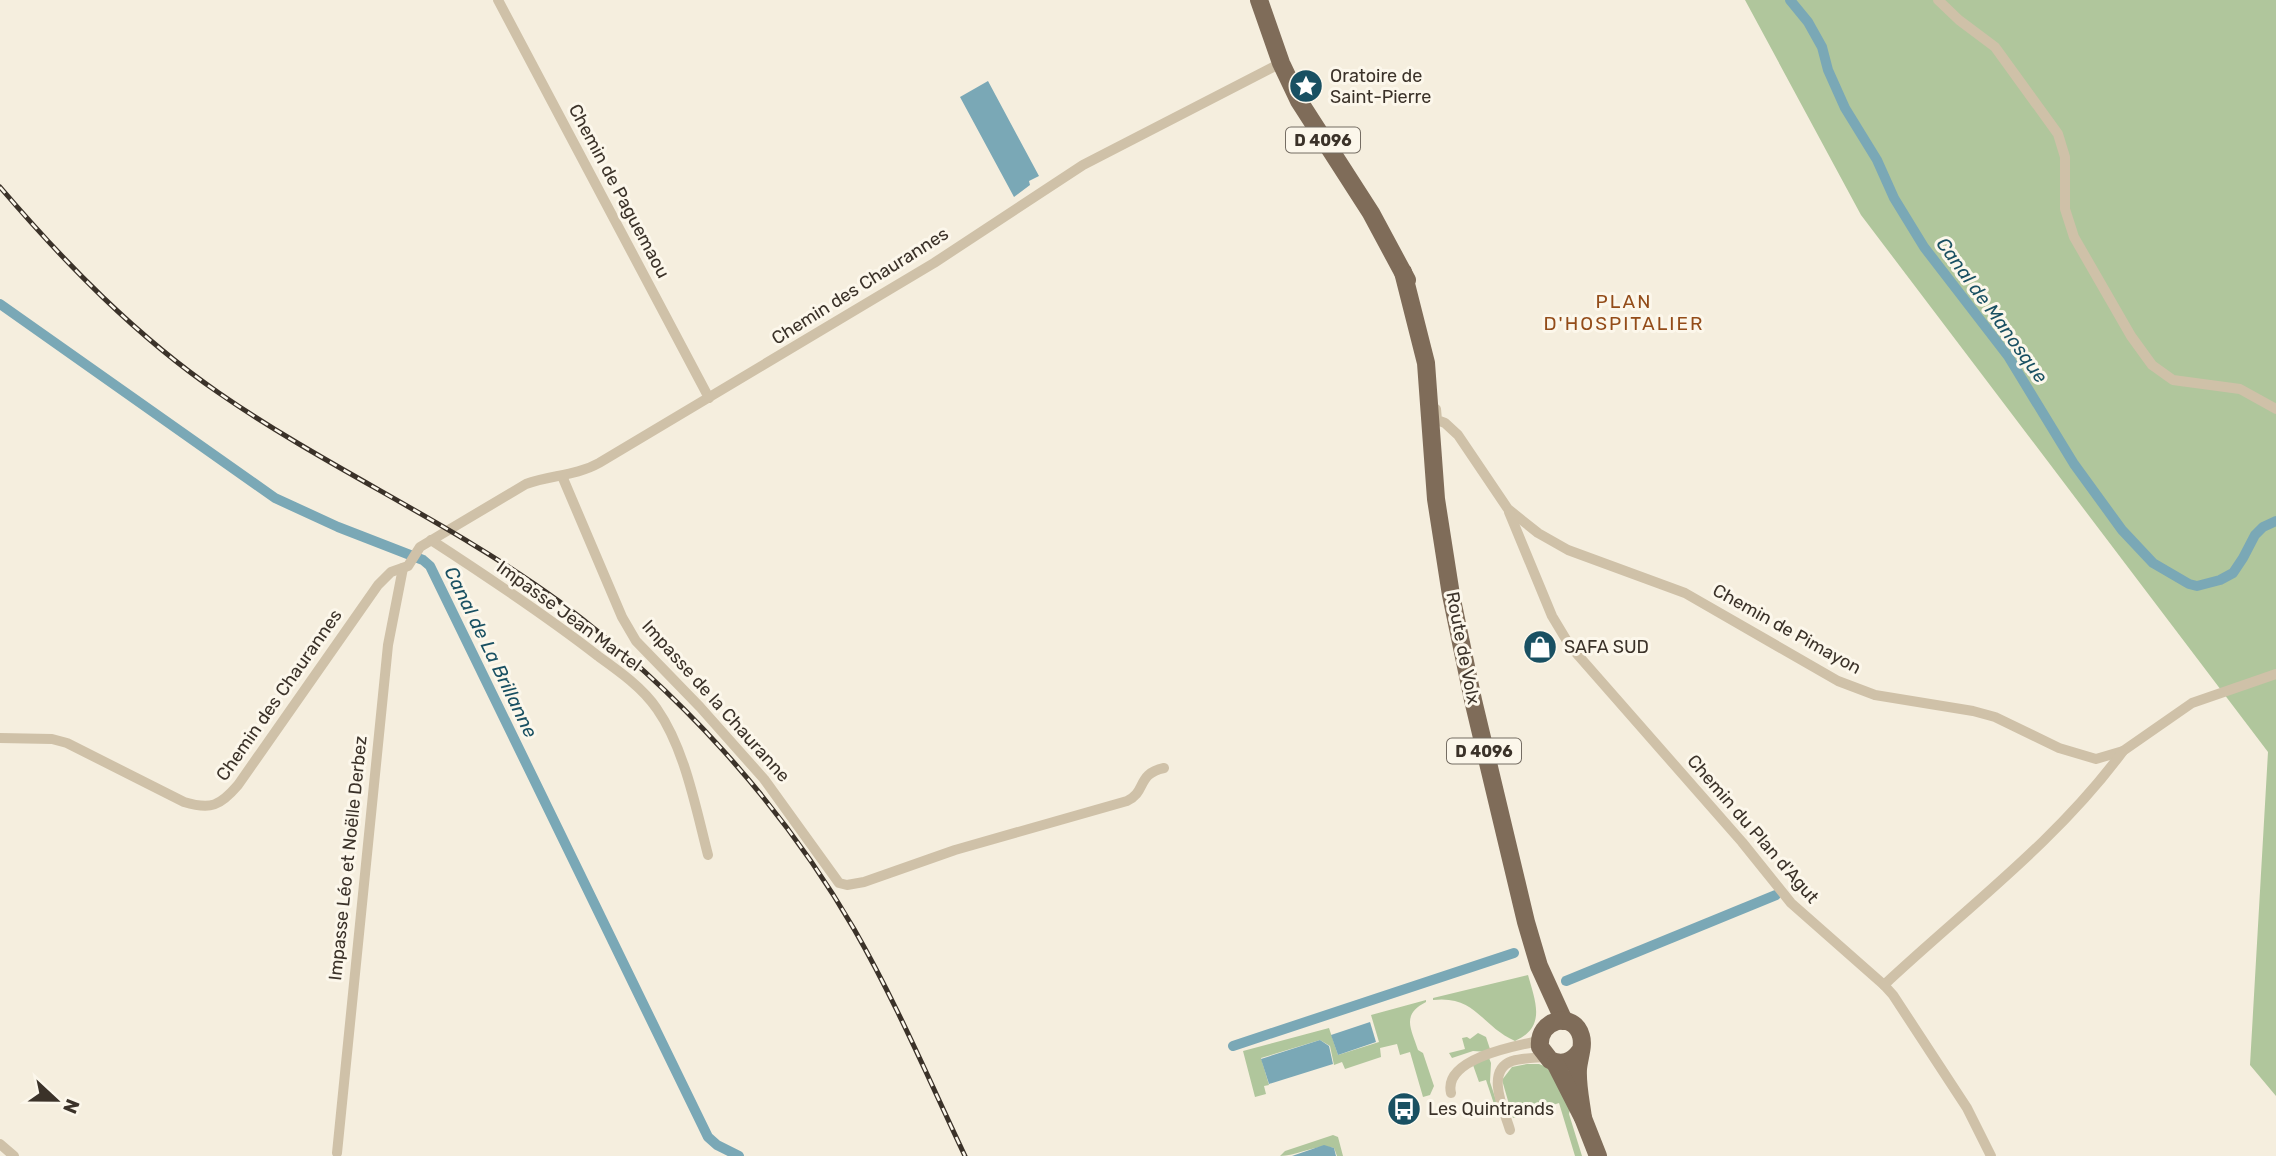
<svg xmlns="http://www.w3.org/2000/svg" width="2276" height="1156" viewBox="0 0 2276 1156" font-family="Rubik,sans-serif">
  <style>
    .green { fill: #b0c69c }
    .water { fill: #7aa8b6 }
    .lines { fill: none; stroke-linecap: round; stroke-linejoin: round }
    .canal { stroke: #7aa8b6; stroke-width: 10 }
    .minor { stroke: #cfc1a8; stroke-width: 10 }
    .primary { stroke: #7f6c59; stroke-width: 18 }
    .rail-casing { stroke: #3b3229; stroke-width: 5 }
    .rail { stroke: #fcf7eb; stroke-width: 2.5; stroke-dasharray: 8; stroke-linecap: butt }
    .labels { text-anchor: middle; dominant-baseline: central; stroke-width: 6; stroke-linejoin: round; paint-order: stroke }
    .shield { fill: #fcf7eb; stroke: #756d63; stroke-width: 2 }
    .shield-label { font-size: 16px; font-weight: bold; fill: #3b3229 }
    .poi-label { font-size: 18px; fill: #3b3229; stroke: #fcf7eb; text-anchor: start }
    .street-label { font-size: 18px; fill: #3b3229; stroke: #fcf7eb }
    .neighbourhood-label { font-size: 19px; letter-spacing: 2px; fill: #934c19; stroke: #fcf7eb }
    .water-label { font-size: 19px; font-style: italic; fill: #195062; stroke: #fcf7eb }
  </style>
  <rect width="100%" height="100%" fill="#f5eede"/>
  <g class="green">
    <path d="M1745,0h531v1096l-26,-31 18,-313 -407,-537z"/>
    <path d="M1528,975c8,28 18,52 -13,66 -34,-15 -39,-46 -82,-41v-2z"/>
    <path d="M1426,1000v2c-25,13 -15,26 -8,48l5,3 11,33 -4,9 -7,2 -13,-45 -10,3 -3,-11 -17,4 1,9 -36,12 -3,-7 -8,3 -4,-19 -10,-6 -59,18 8,27 -5,1 2,8 -11,3 -12,-46 86,-23 9,27 41,-13 -8,-27z"/>
    <path d="M1478,1033l8,4 4,12 -2,3 -15,-1 -21,7 -3,-5 16,-4 -3,-11 5,-1 3,2z"/>
    <path d="M1489,1058l2,5 -1,19 8,24 -3,1 -9,-27 -7,2 -6,-17z"/>
    <path d="M1527,1064h12l10,4 21,42 -1,4 13,42h-7l-16,-53 -46,15 -11,-38 10,-13z"/>
    <path d="M1333,1135l5,2 5,19h-6l-3,-8c-18,-5 -35,8 -54,8l5,-5z"/>
  </g>
  <g class="water">
    <path d="M988,81l51,95 -10,5 1,4 -16,12 -54,-100z"/>
    <path d="M1370,1022l6,20 -38,13 -7,-20z"/>
    <path d="M1320,1040l9,6 4,18 -64,20 -8,-25z"/>
    <path d="M1324,1145l10,3 2,8h-44z"/>
  </g>
  <g class="lines">
    <g class="canal">
      <path d="M1790,0l18,22 14,25 6,23 17,38 32,52 17,38 30,49 84,109 66,108 48,66 31,33 36,21 8,2 23,-6 13,-7 10,-15 12,-23 8,-8 13,-6"/>
      <path d="M0,304l275,194 63,29 85,33 7,6 278,571 9,8 22,11"/>
      <path d="M1566,981l210,-86"/>
      <path d="M1233,1046l281,-93"/>
    </g>
    <g class="minor">
      <path d="M498,0l211,398"/>
      <path d="M1938,0l21,20 36,27 63,87 7,23v52l9,28 57,99 21,29 21,15 67,9 36,20"/>
      <path d="M1436,409l1,11 8,3 13,12 50,74 30,24 30,17 117,43 153,88 37,14 98,16 22,6 64,31 37,11 27,-8 69,-48 84,-29"/>
      <path d="M562,476l60,141 14,24 64,66 64,72 75,104 8,2 17,-3 91,-32 172,-49c20,-9 9,-27 37,-33"/>
      <path d="M1509,512l43,104 18,30 172,196 49,61 93,82 9,10 74,113 24,48"/>
      <path d="M431,540c57,37 113,74 167,116 21,15 45,32 59,53 28,40 39,100 51,146"/>
      <path d="M0,738l52,1 15,4 117,59c27,8 36,4 54,-17l140,-200 13,-13 17,-6 12,-19 106,-63c24,-9 50,-8 73,-21l335,-200 149,-98 198,-102"/>
      <path d="M1884,985c81,-76 173,-144 239,-234"/>
      <path d="M1451,1093c-8,-34 63,-47 88,-52"/>
      <path d="M1510,1130c-5,-18 -26,-59 2,-69 11,-3 22,-3 33,-4"/>
      <path d="M0,1144l14,12"/>
      <path d="M337,1153l51,-508 15,-77"/>
    </g>
    <g class="primary">
      <path d="M1259,0l22,63 18,38 72,112 36,67"/>
      <path d="M1403,272l23,91 10,136 15,96 22,105 53,222 13,44 25,55"/>
      <path d="M1580,1051c-8,11 -18,15 -30,9l-10,-13c-3,-28 34,-37 41,-11 3,10 -2,22 -3,33 -1,16 3,33 5,49"/>
      <path d="M1555,1063l28,55 15,38"/>
    </g>
    <g class="rail-casing">
      <path id="rail" d="M0,187c65,76 136,149 219,206 110,76 233,130 341,209 117,87 221,201 294,327 42,73 75,151 111,227"/>
    </g>
    <use href="#rail" class="rail"/>
  </g>
  <defs>
    <g id="sight-disc" transform="scale(1.75)"><circle r="9.5" fill="#195062" stroke="#fcf7eb"/><path d="M0-6L1.8-2.2L6-1.7L2.9 1.2L3.7 5.4L0 3.3L-3.7 5.4L-2.9 1.2L-6-1.7L-1.8-2.2Z" fill="#fff"/></g>
    <g id="shop-disc" transform="scale(1.75)"><circle r="9.5" fill="#195062" stroke="#fcf7eb"/><path d="M-5-2.5h2.3a2.7 3.5 0 0 1 5.4 0H5L5.5 6h-11ZM-1.5-2.5h3a1.5 2.3 0 0 0-3 0Z" fill="#fff"/></g>
    <g id="bus-disc" transform="scale(1.75)"><circle r="9.5" fill="#195062" stroke="#fcf7eb"/><path d="M-5-6H5V4H4V6H2V4H-2V6H-4V4H-5ZM-3.5-4V0h7V-4ZM-3.5 1.2v1.5H-2V1.2ZM2 1.2v1.5H3.5V1.2Z" fill="#fff"/></g>
  </defs>
  <g fill-rule="evenodd">
    <use href="#sight-disc" x="1306" y="86"/>
    <use href="#shop-disc" x="1540" y="647"/>
    <use href="#bus-disc" x="1404" y="1109"/>
  </g>
  <g class="labels">
    <g class="shield">
      <rect x="1286" y="127.5" width="74" height="25" rx="5"/>
      <rect x="1447" y="738.5" width="74" height="25" rx="5"/>
    </g>
    <g class="shield-label">
      <text x="1323" y="140">D 4096</text>
      <text x="1484" y="751">D 4096</text>
    </g>
    <g class="poi-label">
      <text x="1330" y="76">Oratoire de<tspan x="1330" dy="21">Saint-Pierre</tspan></text>
      <text x="1564" y="647">SAFA SUD</text>
      <text x="1428" y="1109">Les Quintrands</text>
    </g>
    <g class="street-label">
      <text transform="translate(619 191) rotate(62)">Chemin de Paguemaou</text>
      <text transform="translate(860 286) rotate(-32)">Chemin des Chaurannes</text>
      <text transform="translate(569 616) rotate(36)">Impasse Jean Martel</text>
      <text transform="translate(1787 629) rotate(29)">Chemin de Pimayon</text>
      <text transform="translate(1463 648) rotate(79)">Route de Volx</text>
      <text transform="translate(279 695) rotate(-55)">Chemin des Chaurannes</text>
      <text transform="translate(716 701) rotate(48)">Impasse de la Chauranne</text>
      <text transform="translate(1753 829) rotate(49)">Chemin du Plan d'Agut</text>
      <text transform="translate(348 858) rotate(-84)">Impasse Léo et Noëlle Derbez</text>
    </g>
    <g class="neighbourhood-label">
      <text x="1624" y="301">PLAN<tspan x="1624" dy="22">D'HOSPITALIER</tspan></text>
    </g>
    <g class="water-label">
      <text transform="translate(1992 310) rotate(54)">Canal de Manosque</text>
      <text transform="translate(491 652) rotate(64)">Canal de La Brillanne</text>
    </g>
  </g>
  <g transform="translate(56 1100) rotate(112)" stroke="#fcf7eb" stroke-width="5" paint-order="stroke">
  <path d="M0-5L12 26L0 18L-12 26Z" fill="#3b3229"/>
  <text y="-10" font-size="19" font-weight="bold" text-anchor="middle" fill="#3b3229">N</text>
  </g>
</svg>
